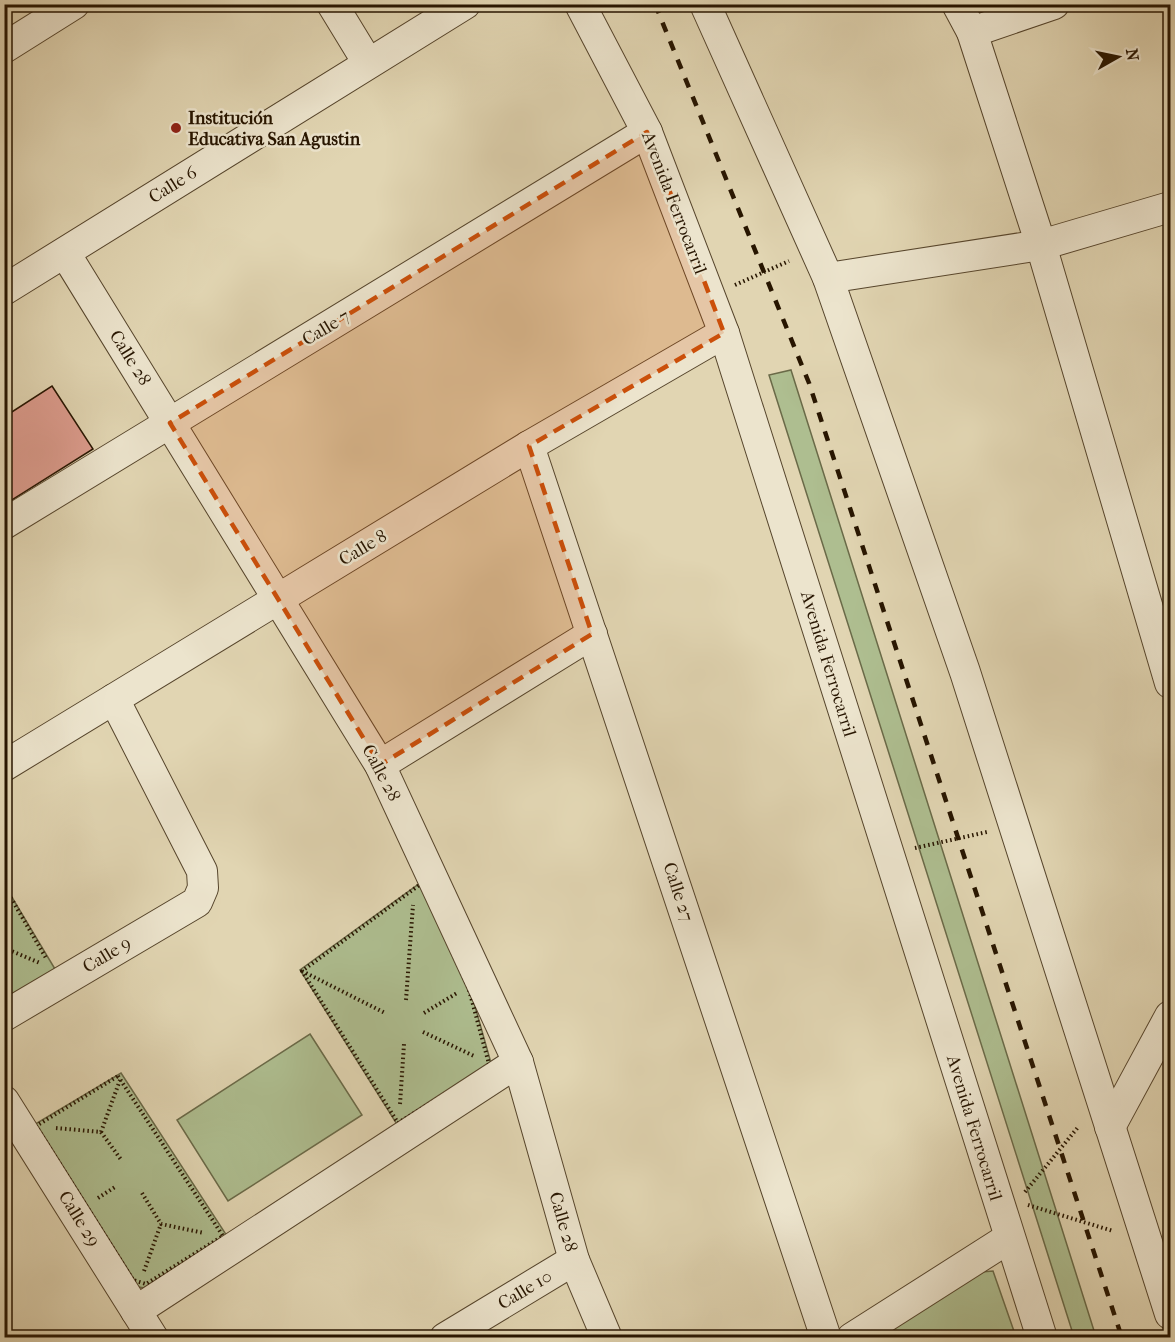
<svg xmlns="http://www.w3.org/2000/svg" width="1175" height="1342" viewBox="0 0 1175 1342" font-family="'IM FELL French Canon',serif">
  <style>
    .green { fill: #aebe90; stroke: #6a6a48; stroke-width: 1.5 }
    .building { fill: #dd9c8e; stroke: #271500; stroke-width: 1.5 }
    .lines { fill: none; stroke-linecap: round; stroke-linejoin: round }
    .minor-casing { stroke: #56452c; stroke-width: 32 }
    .path { stroke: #271500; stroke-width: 4; stroke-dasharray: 1.5 3; stroke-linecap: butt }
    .minor { stroke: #ece4cd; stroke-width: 30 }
    .rail { stroke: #271500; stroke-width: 4.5; stroke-dasharray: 10 10; stroke-linecap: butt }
    .marked { fill: #cb4f0a; fill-opacity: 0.2; stroke: #cb4f0a; stroke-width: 4.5; stroke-dasharray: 12 8; stroke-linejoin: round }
    .poi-dot { fill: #8f2418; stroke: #ece4cd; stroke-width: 2 }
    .labels { text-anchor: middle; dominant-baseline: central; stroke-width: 5; stroke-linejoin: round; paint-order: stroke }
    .poi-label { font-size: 18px; font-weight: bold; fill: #271500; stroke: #ece4cd; text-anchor: start }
    .street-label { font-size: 18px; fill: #271500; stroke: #ece4cd }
  </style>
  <rect width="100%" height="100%" fill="#e1d5b2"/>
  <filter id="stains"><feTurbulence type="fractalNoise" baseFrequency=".00333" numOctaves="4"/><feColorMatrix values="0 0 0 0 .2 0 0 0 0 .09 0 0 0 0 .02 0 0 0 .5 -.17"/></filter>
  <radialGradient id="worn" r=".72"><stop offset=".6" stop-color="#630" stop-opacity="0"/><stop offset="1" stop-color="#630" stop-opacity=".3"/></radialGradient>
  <g class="green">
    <path d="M791,370l305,967h-22l-305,-962z"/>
    <path d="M423,881l46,104 22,78 -93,63 -98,-156z"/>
    <path d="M4,884l51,85 -51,30z"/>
    <path d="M310,1034l52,81 -134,86 -51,-81z"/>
    <path d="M121,1073l106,163 -83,52 -10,-2 -102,-160z"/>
    <path d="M993,1271l23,66 -142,1 107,-66z"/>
  </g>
  <path class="building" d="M52,386l41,63 -89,56v-88z"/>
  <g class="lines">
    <g class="minor-casing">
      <g id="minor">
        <path d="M332,4l36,59"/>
        <path d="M580,4l67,128 77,201 318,1005"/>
        <path d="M705,4l123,274 137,394 205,642"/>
        <path d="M957,4l15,28 69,213 129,438"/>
        <path d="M972,32l82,-28"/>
        <path d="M4,48l70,-44"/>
        <path d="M65,253l315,512 138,297 56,198 33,78"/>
        <path d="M828,278l213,-33 129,-38"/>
        <path d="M4,290l461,-286"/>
        <path d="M529,446l297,892"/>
        <path d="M4,524l643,-392"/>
        <path d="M380,765l212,-131"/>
        <path d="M4,766l525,-320 195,-113"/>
        <path d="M4,1016l193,-114 6,-14 -1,-17 -88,-172"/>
        <path d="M4,1101l149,237"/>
        <path d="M1110,1127l60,-111"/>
        <path d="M136,1311l382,-249"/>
        <path d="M445,1338l129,-78"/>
        <path d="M852,1338l157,-100"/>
      </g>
    </g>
    <g class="path">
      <path d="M735,285l54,-24"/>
      <path d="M915,848l72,-16"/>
      <path d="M422,883l46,103 21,78 -4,6 -87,53 -96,-152z"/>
      <path d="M4,886l42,72"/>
      <path d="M4,948l36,15"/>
      <path d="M302,971l83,42"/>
      <path d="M406,1000l7,-95"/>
      <path d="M424,1013l33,-20"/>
      <path d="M423,1032l51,24"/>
      <path d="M118,1076l105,160 -77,48 -13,-4 -97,-154z"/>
      <path d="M400,1104l4,-60"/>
      <path d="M56,1128l45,4"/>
      <path d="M101,1132l19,-52"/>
      <path d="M101,1132l21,29"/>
      <path d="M1025,1192l54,-66"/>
      <path d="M142,1193l19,31 43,9"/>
      <path d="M98,1198l17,-11"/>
      <path d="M1028,1205l85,26"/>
      <path d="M144,1271l17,-47"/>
    </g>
    <use href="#minor" class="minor"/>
    <path class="rail" d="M655,4l154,379 313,955"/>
  </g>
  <path class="marked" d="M647,132l77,201 -195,113 63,188 -212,131 -210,-342z"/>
  <circle class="poi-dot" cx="176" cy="128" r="6"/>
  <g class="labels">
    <g class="poi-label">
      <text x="188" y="118">Institución<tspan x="188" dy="21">Educativa San Agustin</tspan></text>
    </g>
    <g class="street-label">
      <text transform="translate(173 185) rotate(-32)">Calle 6</text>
      <text transform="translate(674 203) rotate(69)">Avenida Ferrocarril</text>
      <text transform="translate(326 328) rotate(-31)">Calle 7</text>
      <text transform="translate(130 358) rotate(58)">Calle 28</text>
      <text transform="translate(363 548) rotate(-31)">Calle 8</text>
      <text transform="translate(828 664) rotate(73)">Avenida Ferrocarril</text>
      <text transform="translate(381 773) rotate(62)">Calle 28</text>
      <text transform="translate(678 892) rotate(72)">Calle 27</text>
      <text transform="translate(107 955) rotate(-31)">Calle 9</text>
      <text transform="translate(974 1128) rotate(73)">Avenida Ferrocarril</text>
      <text transform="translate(79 1219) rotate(58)">Calle 29</text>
      <text transform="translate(563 1222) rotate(74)">Calle 28</text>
      <text transform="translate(525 1290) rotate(-31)">Calle 10</text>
    </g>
  </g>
  <rect width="1175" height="1342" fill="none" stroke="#e1d5b2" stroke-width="24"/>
  <rect x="6" y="6" width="1163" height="1330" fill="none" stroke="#271500" stroke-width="3"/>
  <rect x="12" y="12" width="1151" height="1318" fill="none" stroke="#271500" stroke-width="1.5"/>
  <g transform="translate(1118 57) rotate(81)" stroke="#ece4cd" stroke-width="4.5" paint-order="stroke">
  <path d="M0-4.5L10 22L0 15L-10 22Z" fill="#271500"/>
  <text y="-9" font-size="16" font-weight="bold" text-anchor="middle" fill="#271500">N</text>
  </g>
  <rect width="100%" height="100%" filter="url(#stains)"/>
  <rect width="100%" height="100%" fill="url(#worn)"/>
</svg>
